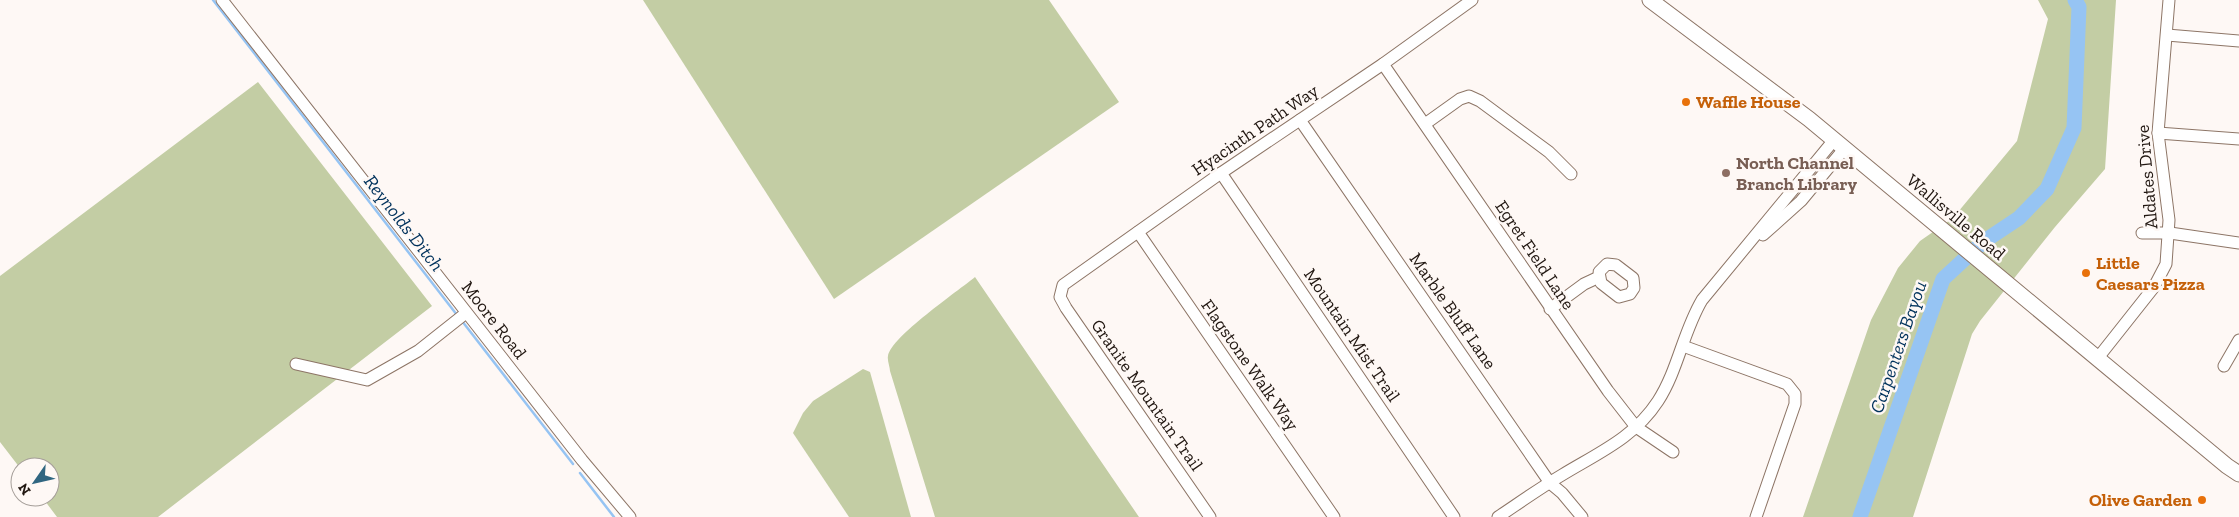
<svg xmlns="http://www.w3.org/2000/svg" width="2239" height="517" viewBox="0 0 2239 517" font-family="'Zilla Slab',serif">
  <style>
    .green { fill: #c3cda4 }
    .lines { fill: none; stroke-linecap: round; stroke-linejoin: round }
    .stream { stroke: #96c4f3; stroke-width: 2.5 }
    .river { stroke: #96c4f3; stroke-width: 15 }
    .minor-casing { stroke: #8d7566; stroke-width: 13 }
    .major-casing { stroke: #8d7566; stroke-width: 17 }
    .minor { stroke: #fff; stroke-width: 11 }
    .major { stroke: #fff; stroke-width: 15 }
    .food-dot { fill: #e8710a; stroke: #fef8f5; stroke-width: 2 }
    .education-dot { fill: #8d6e63; stroke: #fef8f5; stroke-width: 2 }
    .labels { text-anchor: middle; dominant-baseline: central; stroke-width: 5; stroke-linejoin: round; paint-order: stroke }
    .food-label { font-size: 18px; font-weight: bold; fill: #c56008; stroke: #fef8f5; text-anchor: start }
    .street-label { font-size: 18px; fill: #201610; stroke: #fef8f5 }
    .education-label { font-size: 18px; font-weight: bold; fill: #785e54; stroke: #fef8f5; text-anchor: start }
    .water-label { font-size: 19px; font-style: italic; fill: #00325c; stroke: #fef8f5 }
  </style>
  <rect width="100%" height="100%" fill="#fef8f5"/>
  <g class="green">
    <path d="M643,0h406l70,102 -285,197z"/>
    <path d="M2038,0h78l-11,169 -50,58 -75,94 -8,13 -59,183h-110l68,-197 27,-52 22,-27 33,-23 64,-77 31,-122z"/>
    <path d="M258,82l174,224 -274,211h-101l-15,-20h8v-30l-30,1 -20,-26v-166z"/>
    <path d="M975,277l164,240h-204l-45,-146c0,-4 -3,-11 -2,-15 3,-19 70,-65 87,-79z"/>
    <path d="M863,369l7,3 41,145h-62l-56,-84 10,-20 10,-12z"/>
  </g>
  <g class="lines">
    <g class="stream">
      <path d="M213,0l244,315"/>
      <path d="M462,321l111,143"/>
      <path d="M580,473l34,44"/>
    </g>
    <path class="river" d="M1860,517l83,-238 40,-37 36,-24 28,-29 27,-61 5,-121 -4,-7"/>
    <g class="minor-casing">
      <g id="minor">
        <path d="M222,0l360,460 48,57"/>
        <path d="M2167,35l72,6"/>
        <path d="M1383,64l225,327 28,36 37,25"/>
        <path d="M1300,120l250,363 12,10 20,24"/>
        <path d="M1425,124l35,-25 9,-3 11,5 69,51 22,22"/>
        <path d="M2158,133l81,6"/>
        <path d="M1221,173l233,344"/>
        <path d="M1138,232l196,285"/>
        <path d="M2142,233h28l69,10"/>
        <path d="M1763,235l38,-34 43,-52"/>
        <path d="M1607,264l9,1 17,13 1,10 -4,6 -11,3 -18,-14 -2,-11z"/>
        <path d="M1550,309l34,-25 15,-7"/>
        <path d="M1683,346l104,38 8,10v10l-39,113"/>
        <path d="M2097,359l57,-72 12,-23 3,-44 -11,-87 11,-133"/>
        <path d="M296,364l71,16 51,-29 48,-38"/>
        <path d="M2224,366l15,-26"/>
        <path d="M1210,517l-144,-209 -6,-11 3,-12 158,-112 162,-109 89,-64"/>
        <path d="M1498,517c21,-14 42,-29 64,-42 36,-22 72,-37 96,-74 20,-31 25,-69 44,-101l132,-160"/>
      </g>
    </g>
    <g class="major-casing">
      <path id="major" d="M1650,0l159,119 418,347 12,8"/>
    </g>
    <use href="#minor" class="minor"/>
    <use href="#major" class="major"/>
  </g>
  <g class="food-dot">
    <circle cx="1686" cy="102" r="5"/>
    <circle cx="2086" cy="273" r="5"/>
    <circle cx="2202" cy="500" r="5"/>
  </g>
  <circle class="education-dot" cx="1726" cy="173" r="5"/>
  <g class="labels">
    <g class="food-label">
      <text x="1696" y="102">Waffle House</text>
      <text x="2096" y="263">Little<tspan x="2096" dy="21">Caesars Pizza</tspan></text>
      <text x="2192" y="500" text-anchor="end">Olive Garden</text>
    </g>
    <g class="street-label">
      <text transform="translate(1255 130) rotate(-34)">Hyacinth Path Way</text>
      <text transform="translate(2147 177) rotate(-95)">Aldates Drive</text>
      <text transform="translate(1956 217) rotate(40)">Wallisville Road</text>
      <text transform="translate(1535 255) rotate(56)">Egret Field Lane</text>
      <text transform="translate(1453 311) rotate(55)">Marble Bluff Lane</text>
      <text transform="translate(494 320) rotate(52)">Moore Road</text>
      <text transform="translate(1352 335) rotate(56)">Mountain Mist Trail</text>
      <text transform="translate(1250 365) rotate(55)">Flagstone Walk Way</text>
      <text transform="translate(1147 395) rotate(55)">Granite Mountain Trail</text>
    </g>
    <g class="education-label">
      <text x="1736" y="163">North Channel<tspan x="1736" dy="21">Branch Library</tspan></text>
    </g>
    <g class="water-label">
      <text transform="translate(404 223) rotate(52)">Reynolds Ditch</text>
      <text transform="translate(1898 347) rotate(-71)">Carpenters Bayou</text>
    </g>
  </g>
  <g transform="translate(35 482) rotate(236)"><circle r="24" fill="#fef8f5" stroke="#a59e99"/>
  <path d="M0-4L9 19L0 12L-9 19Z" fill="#306681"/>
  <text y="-8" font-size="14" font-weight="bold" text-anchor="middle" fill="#201610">N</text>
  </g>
</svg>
